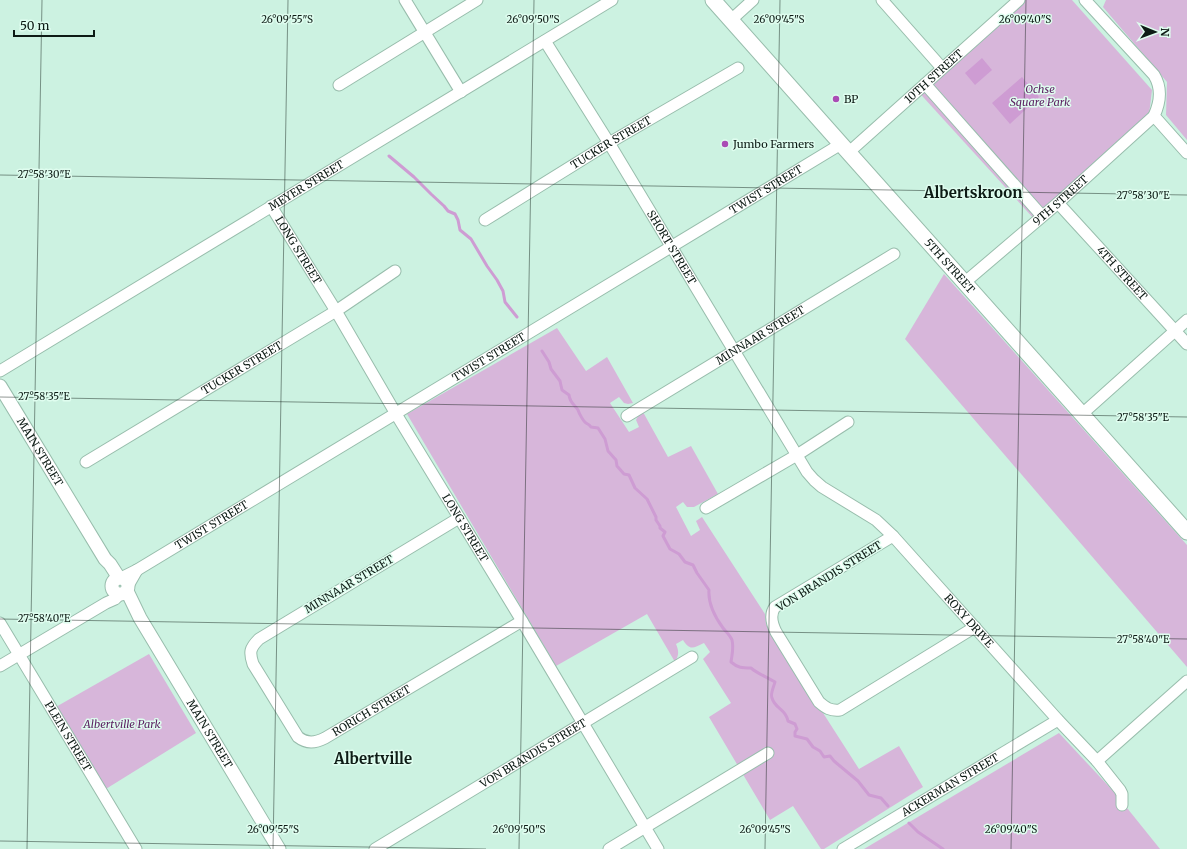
<svg xmlns="http://www.w3.org/2000/svg" width="1187" height="849" viewBox="0 0 1187 849" font-family="Merriweather,serif">
  <style>
    .green { fill: #d7b6da }
    .water { fill: #ce9cd3 }
    .lines { fill: none; stroke-linecap: round; stroke-linejoin: round }
    .stream { stroke: #ce9cd3; stroke-width: 3 }
    .minor-casing { stroke: #98bdac; stroke-width: 13 }
    .tertiary-casing { stroke: #98bdac; stroke-width: 15 }
    .secondary-casing { stroke: #98bdac; stroke-width: 17 }
    .minor { stroke: #fff; stroke-width: 11 }
    .tertiary { stroke: #fff; stroke-width: 13 }
    .secondary { stroke: #fff; stroke-width: 15 }
    .ticks { fill: none; stroke: #0d1b15; stroke-width: 1; stroke-opacity: 0.45 }
    .poi-dot { fill: #aa4cb5; stroke: #dffdef; stroke-width: 1.5 }
    .labels { text-anchor: middle; dominant-baseline: central; stroke-width: 3; stroke-linejoin: round; paint-order: stroke }
    .street-label { font-size: 11px; fill: #0d1b15; stroke: #dffdef }
    .park-label { font-size: 11px; font-style: italic; fill: #5d2163; stroke: #dffdef }
    .poi-label { font-size: 11px; fill: #0d1b15; stroke: #dffdef; text-anchor: start }
    .district-label { font-size: 15px; font-weight: bold; fill: #0d1b15; stroke: #dffdef }
    .ticks-label { font-size: 10px; text-anchor: middle; fill: #0d1b15; stroke: #dffdef; stroke-width: 3; stroke-linejoin: round; paint-order: stroke }
  </style>
  <rect width="100%" height="100%" fill="#ccf2e1"/>
  <g class="green">
    <path d="M1010,0h62l80,90 -4,33 -113,97 -121,-133z"/>
    <path d="M1106,0h81v140l-21,-25 1,-33 -64,-75z"/>
    <path d="M944,274l243,271v122l-282,-328z"/>
    <path d="M557,328l29,43 21,-14 26,46 -5,1 -4,-1 -5,-6 -9,6 19,29 10,-5 -3,-7 2,-4 5,-4 25,45 23,-11 27,48 -24,13h-7l-4,-5 -7,5 15,29 9,-6 -4,-9 6,-4 63,97 1,10 93,145 40,-23 24,41 -99,62h-3l-28,-43 -23,14 -61,-103 22,-14 -28,-44 7,-7 -6,-9c-11,5 -14,8 -21,-3l-7,4c3,7 3,11 -1,18l-28,-48 -91,52 -149,-252z"/>
    <path d="M149,654l47,79 -95,59 -47,-84z"/>
    <path d="M1059,733l56,60 45,56h-296z"/>
  </g>
  <g class="water">
    <path d="M982,58l10,12 -17,15 -10,-12z"/>
    <path d="M1022,77l17,20 -29,27 -18,-21z"/>
  </g>
  <g class="lines">
    <g class="stream">
      <path d="M389,156l25,21 17,17 13,12 4,5 7,3 3,6 2,10 11,9 16,27 10,14 6,11 2,11 12,15"/>
      <path d="M542,351l7,11 2,7 9,12 2,9 7,5c1,8 5,9 9,15 1,3 5,11 8,13 2,1 4,2 5,4l7,1 7,11 3,12 8,9 1,6 7,8 5,1 6,13 12,11 9,18v3l4,6v2l5,4 -2,4 7,13 9,5 6,8 8,3 4,8 12,17c-1,13 6,27 14,38 3,4 7,7 9,12 2,8 0,14 -1,22 7,6 11,6 20,6 7,6 16,9 24,14 -1,4 -5,12 -3,16 3,11 14,11 16,23l7,3 2,5 -2,3v4l12,3 6,8 7,4 4,6 6,-1 4,5 24,20 11,14 12,3 7,8"/>
      <path d="M909,823l9,9 25,17"/>
    </g>
    <g class="minor-casing">
      <g id="minor">
        <path d="M405,0l56,92"/>
        <path d="M882,0l60,68"/>
        <path d="M1085,0l69,75c8,13 6,28 0,41l33,37"/>
        <path d="M731,20l22,-20"/>
        <path id="s1" d="M545,41l64,102 198,329 7,8 8,7 54,33 17,16 165,184 39,41 23,29 2,4v11"/>
        <path d="M925,84l117,132"/>
        <path d="M339,85l138,-85"/>
        <path id="s2" d="M848,153l171,-153"/>
        <path id="s3" d="M1058,203l129,141"/>
        <path id="s4" d="M271,206l65,105 60,103 126,207 136,228"/>
        <path id="s5" d="M485,220l124,-77 129,-75"/>
        <path id="s6" d="M964,283l94,-80 96,-87"/>
        <path id="s7" d="M0,371l612,-371"/>
        <path d="M1081,415l106,-95"/>
        <path id="s8" d="M627,416l267,-162"/>
        <path id="s9" d="M86,462l250,-151 59,-40"/>
        <path d="M706,508l91,-53 51,-33"/>
        <path id="s10" d="M459,518l-200,121c-9,9 -10,13 -6,25l45,73c9,7 17,6 27,1l197,-117"/>
        <path d="M893,536l-118,71c-6,8 -3,17 1,25l43,70c7,6 11,9 21,8l135,-83"/>
        <path id="s11" d="M121,578l16,-8 704,-426"/>
        <path d="M129,584l8,-14"/>
        <path id="s12" d="M0,623l136,226"/>
        <path d="M0,666l106,-63 9,-4 5,-5"/>
        <path d="M1097,761l90,-80"/>
        <path id="s13" d="M375,849l317,-192"/>
        <path d="M609,849l159,-96"/>
        <path id="s14" d="M843,849l215,-129"/>
      </g>
    </g>
    <g class="tertiary-casing">
      <g id="tertiary">
        <path id="s15" d="M0,386l105,173 5,5 9,14"/>
        <circle cx="120" cy="586" r="8"/>
        <path id="s16" d="M127,591l13,27 139,231"/>
      </g>
    </g>
    <g class="secondary-casing">
      <g id="secondary">
        <path id="s17" d="M713,0l128,144 346,388"/>
      </g>
    </g>
    <use href="#minor" class="minor"/>
    <use href="#tertiary" class="tertiary"/>
    <use href="#secondary" class="secondary"/>
  </g>
  <path class="ticks" d="M0,175l1187,20M0,397l1187,20M0,619l1187,20M0,841l486,8M27,849l15,-849M273,849l15,-849M519,849l15,-849M765,849l15,-849M1011,849l15,-849"/>
  <g class="poi-dot">
    <circle cx="836" cy="99" r="4"/>
    <circle cx="725" cy="144" r="4"/>
  </g>
  <g class="labels">
    <g class="street-label">
      <text stroke="none"><textPath href="#s2" startOffset="115">10TH STREET</textPath></text>
      <text stroke="none"><textPath href="#s5" startOffset="148">TUCKER STREET</textPath></text>
      <text stroke="none"><textPath href="#s7" startOffset="358">MEYER STREET</textPath></text>
      <text stroke="none"><textPath href="#s11" startOffset="753">TWIST STREET</textPath></text>
      <text stroke="none"><textPath href="#s6" startOffset="127">9TH STREET</textPath></text>
      <text stroke="none"><textPath href="#s1" startOffset="242">SHORT STREET</textPath></text>
      <text stroke="none"><textPath href="#s4" startOffset="52">LONG STREET</textPath></text>
      <text stroke="none"><textPath href="#s17" startOffset="356">5TH STREET</textPath></text>
      <text stroke="none"><textPath href="#s3" startOffset="95">4TH STREET</textPath></text>
      <text stroke="none"><textPath href="#s8" startOffset="156">MINNAAR STREET</textPath></text>
      <text stroke="none"><textPath href="#s11" startOffset="429">TWIST STREET</textPath></text>
      <text stroke="none"><textPath href="#s9" startOffset="182">TUCKER STREET</textPath></text>
      <text stroke="none"><textPath href="#s15" startOffset="77">MAIN STREET</textPath></text>
      <text stroke="none"><textPath href="#s11" startOffset="105">TWIST STREET</textPath></text>
      <text stroke="none"><textPath href="#s4" startOffset="376">LONG STREET</textPath></text>
      <text transform="translate(829 576) rotate(-32)">VON BRANDIS STREET</text>
      <text transform="translate(349 584) rotate(-31)">MINNAAR STREET</text>
      <text stroke="none"><textPath href="#s1" startOffset="726">ROXY DRIVE</textPath></text>
      <text stroke="none"><textPath href="#s10" startOffset="430">RORICH STREET</textPath></text>
      <text stroke="none"><textPath href="#s16" startOffset="165">MAIN STREET</textPath></text>
      <text stroke="none"><textPath href="#s12" startOffset="132">PLEIN STREET</textPath></text>
      <text stroke="none"><textPath href="#s13" startOffset="185">VON BRANDIS STREET</textPath></text>
      <text stroke="none"><textPath href="#s14" startOffset="125">ACKERMAN STREET</textPath></text>
    </g>
    <g class="park-label">
      <text x="1040" y="89">Ochse<tspan x="1040" dy="13">Square Park</tspan></text>
      <text x="122" y="724">Albertville Park</text>
    </g>
    <g class="poi-label">
      <text x="844" y="99">BP</text>
      <text x="733" y="144">Jumbo Farmers</text>
    </g>
    <g class="district-label">
      <text x="973" y="192">Albertskroon</text>
      <text x="373" y="758">Albertville</text>
    </g>
  </g>
  <g class="ticks-label">
    <text x="287" y="23">26°09'55"S</text>
    <text x="533" y="23">26°09'50"S</text>
    <text x="779" y="23">26°09'45"S</text>
    <text x="1025" y="23">26°09'40"S</text>
    <text x="44" y="178">27°58'30"E</text>
    <text x="1143" y="199">27°58'30"E</text>
    <text x="44" y="400">27°58'35"E</text>
    <text x="1143" y="421">27°58'35"E</text>
    <text x="44" y="622">27°58'40"E</text>
    <text x="1143" y="643">27°58'40"E</text>
    <text x="273" y="833">26°09'55"S</text>
    <text x="519" y="833">26°09'50"S</text>
    <text x="765" y="833">26°09'45"S</text>
    <text x="1011" y="833">26°09'40"S</text>
  </g>
  <g transform="translate(1155 32) rotate(91)" stroke="#dffdef" stroke-width="3" paint-order="stroke">
  <path d="M0-3L7 15L0 10L-7 15Z" fill="#0d1b15"/>
  <text y="-6" font-size="11" font-weight="bold" text-anchor="middle" fill="#0d1b15">N</text>
  </g>
  <path d="M14 30v6h80v-6" fill="none" stroke="#0d1b15" stroke-width="2"/>
  <text x="20" y="30" font-size="12" fill="#0d1b15" stroke="#dffdef" stroke-width="3" paint-order="stroke">50 m</text>
</svg>
